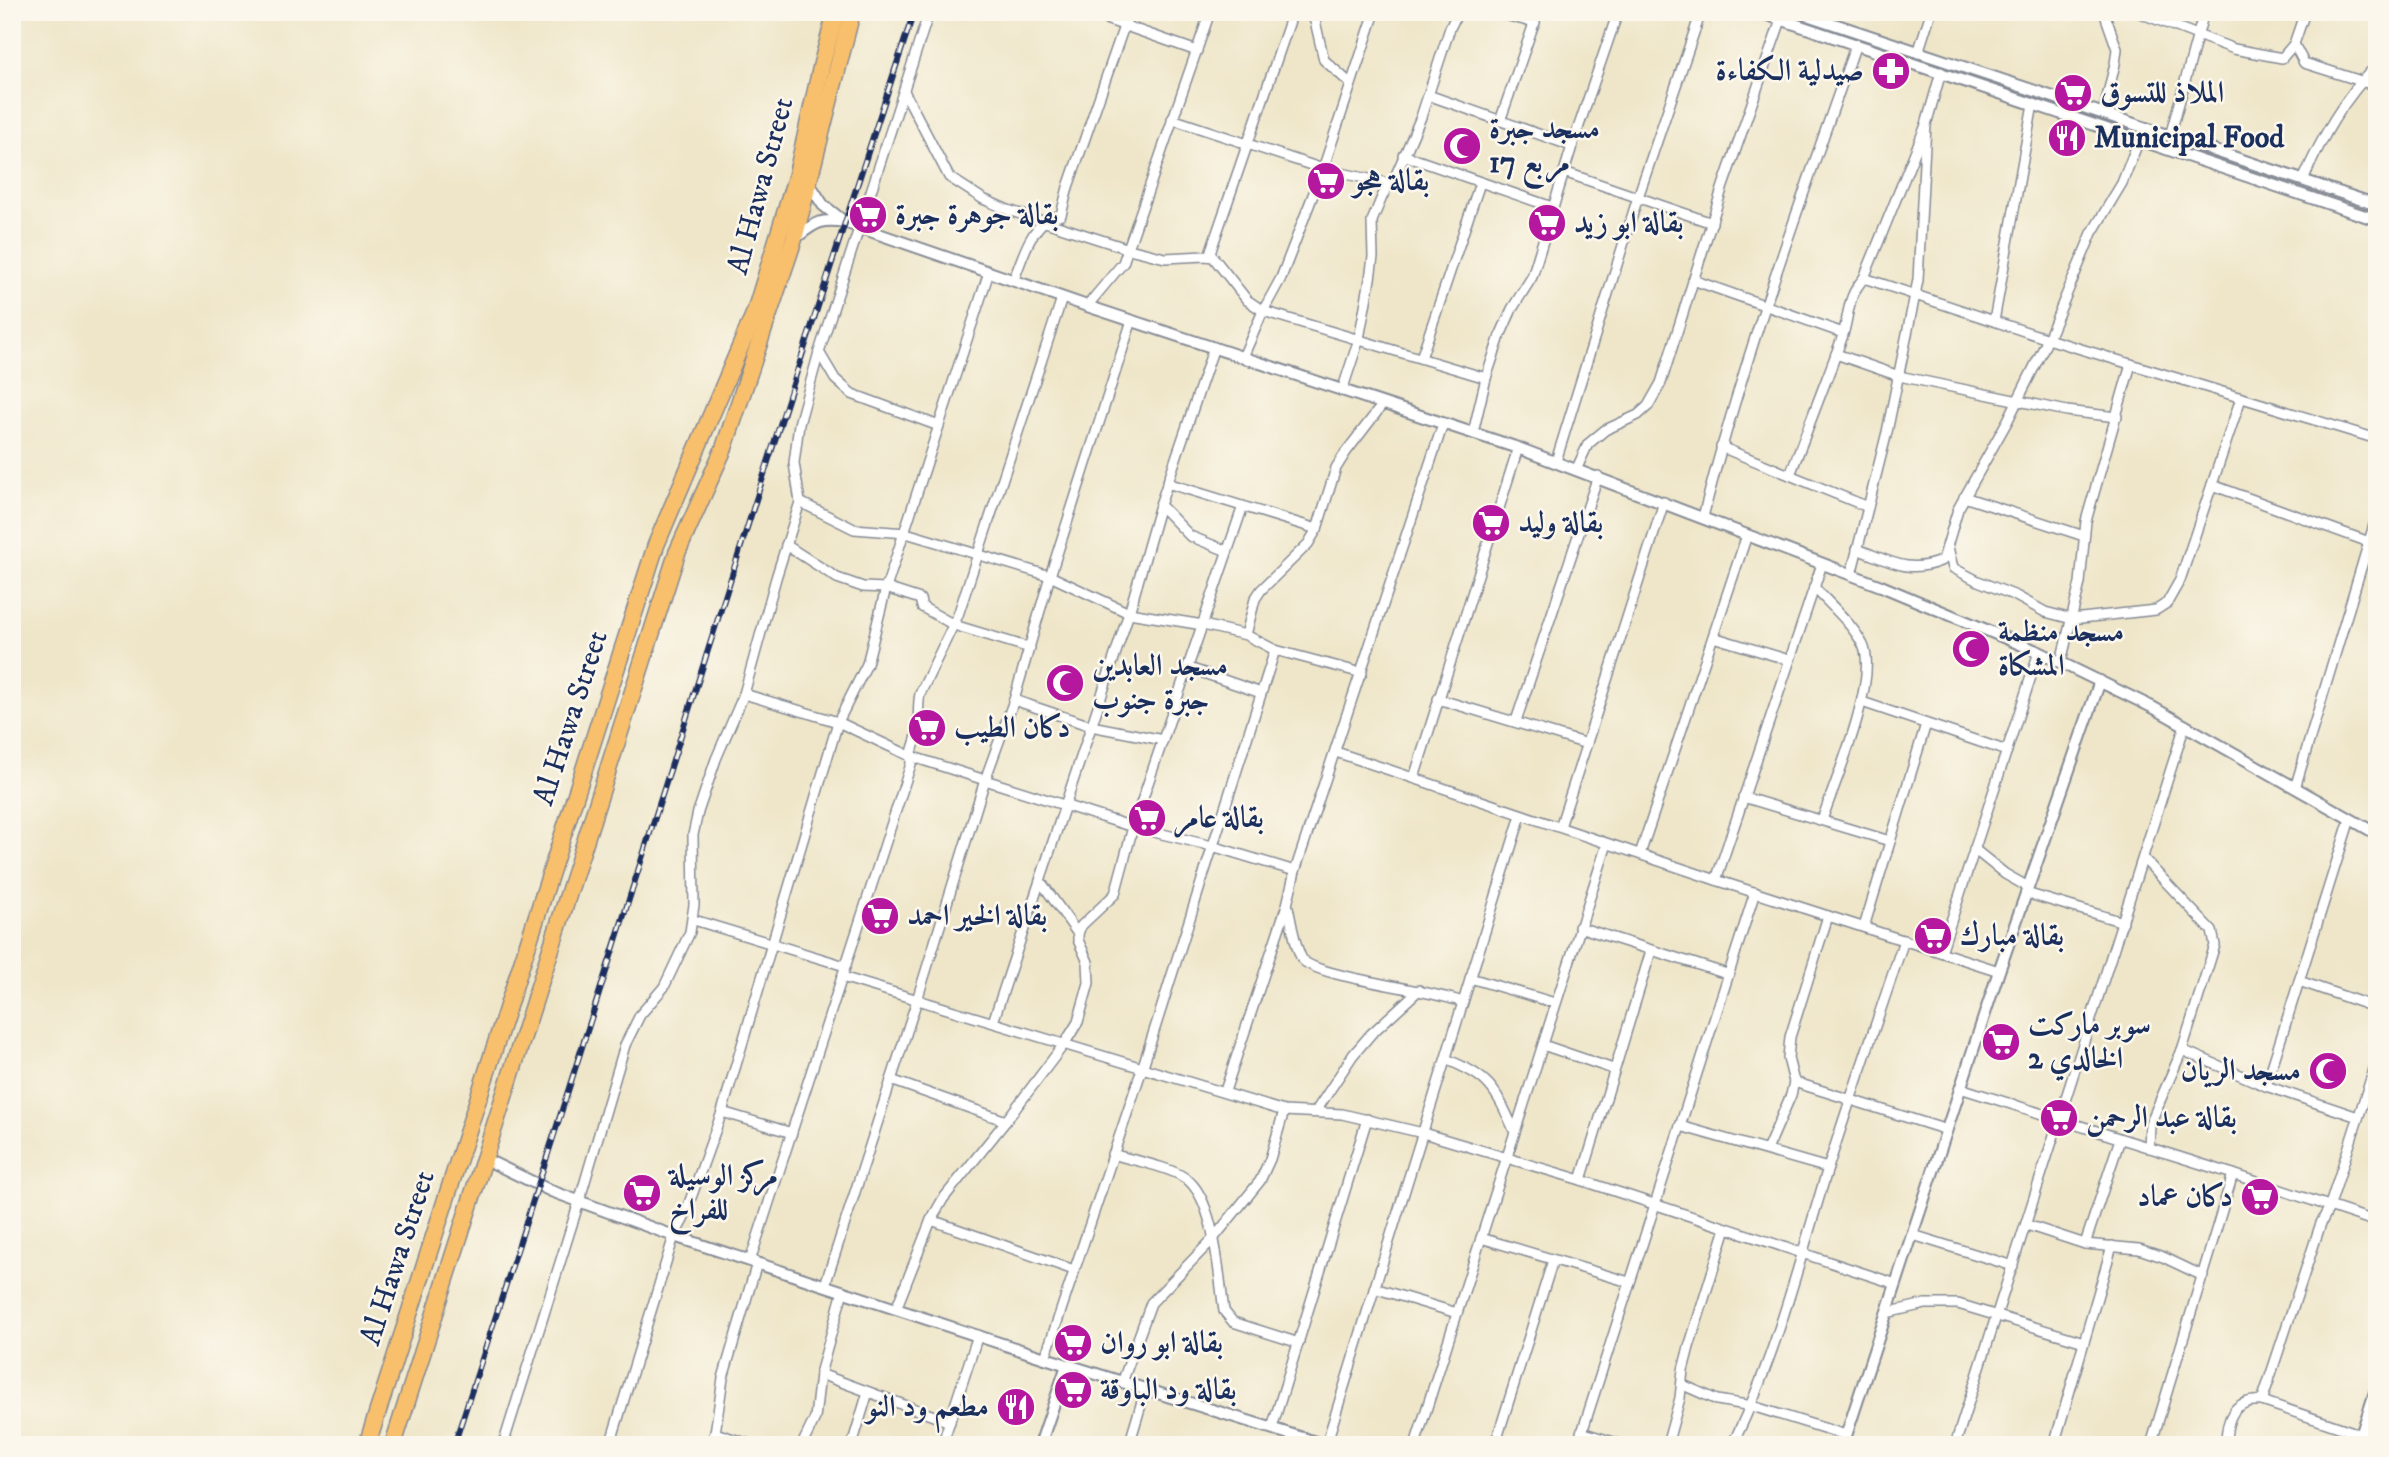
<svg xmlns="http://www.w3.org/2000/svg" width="2389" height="1457" viewBox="0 0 2389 1457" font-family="'IM FELL DW Pica',Amiri,serif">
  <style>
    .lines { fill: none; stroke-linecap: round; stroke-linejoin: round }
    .minor-casing { stroke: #858a94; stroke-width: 12 }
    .tertiary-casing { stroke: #858a94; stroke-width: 14 }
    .trunk-casing { stroke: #858a94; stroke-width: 19 }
    .minor { stroke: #fff; stroke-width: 9 }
    .tertiary { stroke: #fff; stroke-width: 10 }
    .trunk { stroke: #f8bf6c; stroke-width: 16 }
    .rail-casing { stroke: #1b2f5e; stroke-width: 6 }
    .rail { stroke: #fbf7ec; stroke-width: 3.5; stroke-dasharray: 10; stroke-linecap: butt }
    .labels { text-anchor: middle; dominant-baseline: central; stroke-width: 5; stroke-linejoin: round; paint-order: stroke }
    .poi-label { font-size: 30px; font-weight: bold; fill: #1b2f5e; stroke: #fbf7ec; text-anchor: start }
    .street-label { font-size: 30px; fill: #1b2f5e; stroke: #fbf7ec }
  </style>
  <rect width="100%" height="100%" fill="#fbf7ec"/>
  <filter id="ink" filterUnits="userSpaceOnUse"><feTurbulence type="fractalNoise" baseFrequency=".0143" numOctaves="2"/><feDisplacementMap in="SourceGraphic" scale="14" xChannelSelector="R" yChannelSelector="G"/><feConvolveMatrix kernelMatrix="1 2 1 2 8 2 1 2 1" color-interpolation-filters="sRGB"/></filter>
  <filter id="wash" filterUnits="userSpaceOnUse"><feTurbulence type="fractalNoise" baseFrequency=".00686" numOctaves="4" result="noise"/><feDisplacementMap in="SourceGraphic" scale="28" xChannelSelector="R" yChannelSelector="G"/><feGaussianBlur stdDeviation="1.57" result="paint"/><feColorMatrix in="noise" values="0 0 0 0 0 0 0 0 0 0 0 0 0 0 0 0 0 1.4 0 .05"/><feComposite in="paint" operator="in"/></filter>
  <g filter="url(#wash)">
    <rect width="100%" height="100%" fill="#efe6c9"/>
  </g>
  <g filter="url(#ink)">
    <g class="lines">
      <g class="minor-casing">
        <g id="minor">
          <path d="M1086,12l111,39"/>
          <path d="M1309,12l6,9 9,39 27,24"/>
          <path d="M1494,12l41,11"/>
          <path d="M2137,12l97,37 48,9 12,-14 11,-32"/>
          <path d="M2294,44l10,19 73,23"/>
          <path d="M1918,53l13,-41"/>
          <path d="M904,91l45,86 34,22 25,11 121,39 36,9 40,-2 8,1 34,43 16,11 223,67"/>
          <path d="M1428,95l144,51"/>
          <path d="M2103,114l12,-50 2,-15 -13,-37"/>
          <path d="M1172,119l151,50 69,15"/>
          <path d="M1500,121l38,-109"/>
          <path d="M2170,136l34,-124"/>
          <path d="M1403,155l149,52"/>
          <path d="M1564,172l148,51"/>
          <path d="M2303,180c19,-43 40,-81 74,-115"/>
          <path d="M1209,256l84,-244"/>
          <path d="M1864,278l184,61 329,100"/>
          <path d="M1693,280l150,53"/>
          <path d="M1013,281c8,-18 15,-47 32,-60 4,-3 11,-4 16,-6l7,-28 61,-175"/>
          <path d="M1087,306l36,-43 87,-251"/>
          <path d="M1994,321l39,-217"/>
          <path d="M819,352l16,27 17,15 87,32"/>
          <path d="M1836,354l63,22 168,35 50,6"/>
          <path d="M1243,357l20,-46 18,-33 42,-109 52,-157"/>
          <path d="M1421,358l59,-175"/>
          <path d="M1342,391l17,-52 11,-60 3,-22 -1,-36 10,-24 5,-10 5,-3 29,-67 29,-89 8,-16"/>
          <path d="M1473,433l13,-55 14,-42 12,-27 20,-32 40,-131 46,-134"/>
          <path d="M1721,447l147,60"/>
          <path d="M1556,461l82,-264 63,-185"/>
          <path d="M1577,468l11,-24 17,-14 33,-15 10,-9 13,-23 62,-197 58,-166"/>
          <path d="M1790,475c17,-45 35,-91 52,-137 8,-24 4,-40 22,-60l62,-153 15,-53"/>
          <path d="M1167,483l150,46"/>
          <path d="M2212,485l157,57"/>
          <path d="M1964,497l120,39"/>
          <path d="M800,502l54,27 52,4 144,43 79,37 74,12 43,10 29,15 87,23"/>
          <path d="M1160,505l30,31 37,15"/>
          <path d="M1703,517c41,-161 98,-316 153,-473"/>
          <path d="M786,545l51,33 26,9 23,1 34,11 2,8 32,18 76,23"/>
          <path d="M1948,547l5,21 25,13 38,15 29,16 27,7 84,-9 11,-7 13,-23 61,-182"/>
          <path d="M1857,549c33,12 52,26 86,11l15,-51 50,-89 40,-81 44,-106 30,-50 17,-43"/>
          <path d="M1851,575l36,-143 31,-152 8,-155"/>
          <path d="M1814,587c16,18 38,36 49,58 16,34 -28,137 -41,175"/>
          <path d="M1246,635l9,-36 6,-9 47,-46 9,-15 19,-61 10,-16 37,-48"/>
          <path d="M1713,637l76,23"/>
          <path d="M2061,662l19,-79 6,-62 45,-157"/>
          <path d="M1189,668l72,25"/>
          <path d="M744,694l94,28 72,34 75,24 148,47 79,19 83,25"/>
          <path d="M1438,699l149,45"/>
          <path d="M1014,700l77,26 72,14"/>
          <path d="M1862,702l145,49"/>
          <path d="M1516,721l82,-245"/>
          <path d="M1336,752l380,128 283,91"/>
          <path d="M1414,778l104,-330"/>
          <path d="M2295,788l82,-273"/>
          <path d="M1743,797l147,44"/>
          <path d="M1560,827l104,-325"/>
          <path d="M1974,849l31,25 23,13"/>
          <path d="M1640,854l107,-319"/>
          <path d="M2144,859l68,72 3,14 -33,105 -32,74 -1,24"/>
          <path d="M1716,880l106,-316"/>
          <path d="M1041,882l37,52"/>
          <path d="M2026,893l97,29"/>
          <path d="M1288,907c3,14 7,40 14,52 12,18 132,31 160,43"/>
          <path d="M694,920l151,46"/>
          <path d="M1579,927l148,47"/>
          <path d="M1864,927l62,-203"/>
          <path d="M1941,952l98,-300"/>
          <path d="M842,977l442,134 58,3 81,19 158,47 315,104"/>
          <path d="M1470,978l85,25"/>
          <path d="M2299,981l78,27"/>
          <path d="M993,1022l136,-409 31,-108 54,-158"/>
          <path d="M1543,1045l70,24"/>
          <path d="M2182,1050l84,36 92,31"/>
          <path d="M1446,1059c44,19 48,27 68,71"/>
          <path d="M891,1080l115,41"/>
          <path d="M1794,1082l153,48"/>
          <path d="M2266,1086l84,-267"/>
          <path d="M1960,1088l273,86 144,48"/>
          <path d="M1225,1091l62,-186 8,-34 148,-447"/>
          <path d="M1316,1111l37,-56 18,-21 48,-44"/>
          <path d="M722,1112l70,21"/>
          <path d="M1680,1126l148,42"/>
          <path d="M1767,1150l24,-55 3,-13 -6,-24 2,-21 38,-121"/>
          <path d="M1112,1154c20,6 58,13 73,24 30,19 34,100 39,133l9,11 66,21"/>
          <path d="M1581,1180l70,-229"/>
          <path d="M931,1220l143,50"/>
          <path d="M2027,1225l58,19 54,5 24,8 40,19"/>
          <path d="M1913,1235l100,31"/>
          <path d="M1481,1238l148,44"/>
          <path d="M2085,1244l35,-105"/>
          <path d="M750,1261l161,-497c-1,-12 4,-18 6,-29 3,-14 0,-28 3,-41l38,-79 104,-317"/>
          <path d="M825,1285l92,-285 68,-220 29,-80 36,-124 82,-256"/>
          <path d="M1374,1288l83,25"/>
          <path d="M896,1309l35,-89 12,-21 63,-78 59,-78 13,-21 11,-39 -1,-21 -10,-22v-6l3,-8 34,-32 18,-67 110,-321"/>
          <path d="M1886,1313l39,-9h33l126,38"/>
          <path d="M1045,1358l98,-292 132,-416"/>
          <path d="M820,1374l130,48"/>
          <path d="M1123,1380l28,-77 62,-64 47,-58 10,-22 14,-48"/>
          <path d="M1683,1385l34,15 35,6 94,29"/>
          <path d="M2262,1401l59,-178 8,-15 48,-148"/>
          <path d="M1272,1428l95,-309"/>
          <path d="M1581,1432l42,13"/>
          <path d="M715,1433l37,12"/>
          <path d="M504,1441l14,4"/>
          <path d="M503,1445l76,-243 46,-157 15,-30 24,-28 26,-55 4,-27 -1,-70 5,-23 18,-53 28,-65 32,-116 24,-76 -6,-39 5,-39 20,-72 110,-340"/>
          <path d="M610,1445l64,-209 9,-16 39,-108 116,-390 29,-58 19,-76 103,-316"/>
          <path d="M711,1445l4,-12 8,-55 34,-115"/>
          <path d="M802,1445l13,-27 5,-44 23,-83"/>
          <path d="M852,1445l16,-53"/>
          <path d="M942,1445l36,-110"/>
          <path d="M1129,1445l17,-57"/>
          <path d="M1326,1445l195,-630"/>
          <path d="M1415,1445l192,-601"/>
          <path d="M1495,1445l58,-185"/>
          <path d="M1578,1445l177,-553"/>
          <path d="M1667,1445l13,-47 3,-28 6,-23 37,-119"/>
          <path d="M1732,1445c44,-87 67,-184 96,-277 24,-76 51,-152 76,-228"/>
          <path d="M1955,1445l230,-720"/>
          <path d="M2054,1445l58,-199"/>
          <path d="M2151,1445l82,-271"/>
          <path d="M2226,1445c0,-26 7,-46 36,-44l115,39"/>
        </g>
      </g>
      <g class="tertiary-casing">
        <g id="tertiary">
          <path d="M1759,12l618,208"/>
          <path d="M1798,12l579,193"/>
          <path d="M809,183l14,22 19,15"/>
          <path d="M794,239c20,-15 24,-21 50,-17l243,84 431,142 363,138 158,66 115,56 223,126"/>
          <path d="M485,1159l66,32 123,45 371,122 280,87"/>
          <path d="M1040,1445l27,-80"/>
          <path d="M1843,1445l156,-474 101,-290"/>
          <path d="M2358,1445l19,-59"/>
        </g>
      </g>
      <g class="trunk-casing">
        <g id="trunk">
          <path d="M367,1445l289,-900 99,-233 42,-138 25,-111 14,-51"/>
          <path d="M393,1445l284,-892 47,-105 70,-209 58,-227"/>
        </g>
      </g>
      <use href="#minor" class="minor"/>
      <use href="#tertiary" class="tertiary"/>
      <use href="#trunk" class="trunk"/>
      <g class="rail-casing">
        <path id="rail" d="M454,1445c156,-477 302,-957 460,-1433"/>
      </g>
      <use href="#rail" class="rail"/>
    </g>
  </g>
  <defs>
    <g id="pharmacy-disc" transform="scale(2.0125)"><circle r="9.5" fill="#b5179e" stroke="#fbf7ec"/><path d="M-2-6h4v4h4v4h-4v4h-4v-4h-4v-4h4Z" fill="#fff"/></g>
    <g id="supermarket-disc" transform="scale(2.0125)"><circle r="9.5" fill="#b5179e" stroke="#fbf7ec"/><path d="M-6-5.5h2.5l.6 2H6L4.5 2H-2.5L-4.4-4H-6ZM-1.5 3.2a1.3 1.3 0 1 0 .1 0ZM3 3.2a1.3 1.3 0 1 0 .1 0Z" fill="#fff"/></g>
    <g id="restaurant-disc" transform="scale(2.0125)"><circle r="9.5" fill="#b5179e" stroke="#fbf7ec"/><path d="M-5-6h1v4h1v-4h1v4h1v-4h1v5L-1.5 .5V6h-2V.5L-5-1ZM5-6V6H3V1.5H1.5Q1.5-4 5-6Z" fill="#fff"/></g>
    <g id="mosque-disc" transform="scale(2.0125)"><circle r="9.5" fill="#b5179e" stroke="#fbf7ec"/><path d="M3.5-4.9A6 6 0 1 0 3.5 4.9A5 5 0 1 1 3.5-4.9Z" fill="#fff"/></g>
  </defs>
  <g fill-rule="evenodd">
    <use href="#pharmacy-disc" x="1891" y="71"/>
    <use href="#supermarket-disc" x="2073" y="93"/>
    <use href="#restaurant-disc" x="2067" y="138"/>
    <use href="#mosque-disc" x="1462" y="146"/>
    <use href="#supermarket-disc" x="1326" y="181"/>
    <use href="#supermarket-disc" x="868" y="215"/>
    <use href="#supermarket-disc" x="1547" y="223"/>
    <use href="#supermarket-disc" x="1491" y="523"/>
    <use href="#mosque-disc" x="1971" y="649"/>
    <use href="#mosque-disc" x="1065" y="683"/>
    <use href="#supermarket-disc" x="927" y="728"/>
    <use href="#supermarket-disc" x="1147" y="818"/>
    <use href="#supermarket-disc" x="880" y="916"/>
    <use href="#supermarket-disc" x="1933" y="936"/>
    <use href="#supermarket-disc" x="2001" y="1042"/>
    <use href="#mosque-disc" x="2328" y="1071"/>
    <use href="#supermarket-disc" x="2059" y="1118"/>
    <use href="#supermarket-disc" x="642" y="1193"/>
    <use href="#supermarket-disc" x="2260" y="1197"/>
    <use href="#supermarket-disc" x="1073" y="1343"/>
    <use href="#supermarket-disc" x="1073" y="1390"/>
    <use href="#restaurant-disc" x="1016" y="1407"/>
  </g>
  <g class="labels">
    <g class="poi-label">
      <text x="1864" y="71" text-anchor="end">صيدلية الكفاءة</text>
      <text x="2100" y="93">الملاذ للتسوق</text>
      <text x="1489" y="129">مسجد جبرة<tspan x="1489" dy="34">مربع 17</tspan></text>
      <text x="2094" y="138">Municipal Food</text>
      <text x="1353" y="181">بقالة هجو</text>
      <text x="895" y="215">بقالة جوهرة جبرة</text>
      <text x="1574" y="223">بقالة ابو زيد</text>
      <text x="1518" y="523">بقالة وليد</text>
      <text x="1998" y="632">مسجد منظمة<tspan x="1998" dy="34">المشكاة</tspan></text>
      <text x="1092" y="666">مسجد العابدين<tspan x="1092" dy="34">جبرة جنوب</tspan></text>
      <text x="954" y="728">دكان الطيب</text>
      <text x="1174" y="818">بقالة عامر</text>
      <text x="907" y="916">بقالة الخير احمد</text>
      <text x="1960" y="936">بقالة مبارك</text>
      <text x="2028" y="1025">سوبر ماركت<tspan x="2028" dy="34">الخالدي 2</tspan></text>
      <text x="2301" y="1071" text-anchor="end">مسجد الريان</text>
      <text x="2086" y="1118">بقالة عبد الرحمن</text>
      <text x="669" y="1176">مركز الوسيلة<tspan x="669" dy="34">للفراخ</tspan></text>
      <text x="2233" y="1197" text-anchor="end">دكان عماد</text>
      <text x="1100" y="1343">بقالة ابو روان</text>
      <text x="1100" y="1390">بقالة ود الباوقة</text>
      <text x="989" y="1407" text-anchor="end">مطعم ود النو</text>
    </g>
    <g class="street-label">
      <text transform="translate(761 186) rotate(-75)">Al Hawa Street</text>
      <text transform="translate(571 718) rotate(-72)">Al Hawa Street</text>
      <text transform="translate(398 1258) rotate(-72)">Al Hawa Street</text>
    </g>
  </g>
  <rect width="2389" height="1457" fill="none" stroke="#fbf7ec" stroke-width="42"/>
</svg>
